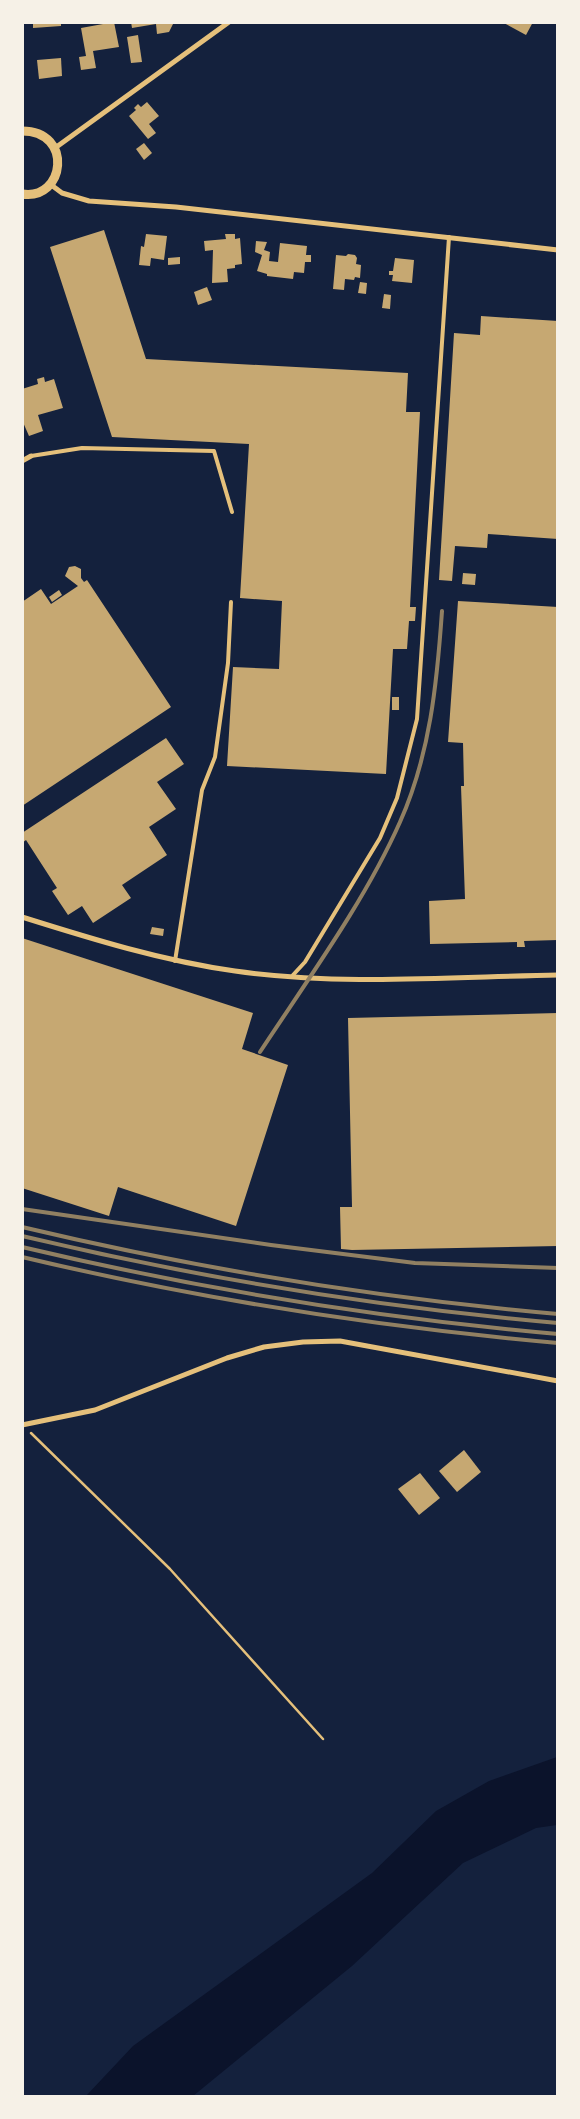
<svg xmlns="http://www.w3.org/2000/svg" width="580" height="2119" viewBox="0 0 580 2119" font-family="Roboto,sans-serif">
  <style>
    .water { fill: #0b132b }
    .building { fill: #c6a872 }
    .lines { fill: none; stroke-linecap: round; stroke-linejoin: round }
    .path { stroke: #e5c07b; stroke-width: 2.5 }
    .service { stroke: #e5c07b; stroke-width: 4 }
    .minor { stroke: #e5c07b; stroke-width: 5 }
    .tertiary { stroke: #e5c07b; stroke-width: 9 }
    .rail { stroke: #918062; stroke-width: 4 }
  </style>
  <rect width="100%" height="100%" fill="#14213d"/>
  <path class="water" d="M557,1757v68l-21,3 -73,35 -111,103 -159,130h-107l47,-50 239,-173 64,-62 53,-30z"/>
  <g class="building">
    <path d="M33,22h28v4l-28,2z"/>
    <path d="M114,22l5,25 -26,4 3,17 -15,2 -2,-13 7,-1 -5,-28z"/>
    <path d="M131,22h43l-5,10 -12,2 -1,-10 -24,4z"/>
    <path d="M502,22h31l-7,13z"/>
    <path d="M138,35l4,27 -11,1 -4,-26z"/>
    <path d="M61,58l1,18 -23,3 -2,-19z"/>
    <path d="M147,102l12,14 -10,8 7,9 -8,6 -19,-23 7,-6 -2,-2 4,-4 3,3z"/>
    <path d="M144,143l8,10 -8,7 -8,-11z"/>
    <path d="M104,230l42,129 262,14 -2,39h14l-10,195h6l-1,14h-6l-2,28h-14l-7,125 -159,-8 6,-99 46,2 3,-68 -42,-3 9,-154 -137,-7 -62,-190z"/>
    <path d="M146,234l21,2 -3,24 -13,-2 -1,8 -11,-1 2,-19 3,1z"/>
    <path d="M225,234h10v5l5,-1 2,26 -7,1v3l-8,1 1,13 -16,1 1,-33 -8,1 -1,-10 22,-2z"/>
    <path d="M256,241l11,1 -3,8 6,2 -1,9 9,1 2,-19 27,3 -1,9h5v7h-6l-1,11 -10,-1 -1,7 -26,-3v-2l-10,-3 5,-16 -7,-3z"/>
    <path d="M348,254l7,1 2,3 -1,6 5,1 -1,13 -5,-1 -1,3 -9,-1 -1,11 -11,-1 3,-34 10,1z"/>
    <path d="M180,257v7l-12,1v-7z"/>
    <path d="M395,258l19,2 -2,23 -20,-2 1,-6h-4v-4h4z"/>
    <path d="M360,282l7,1 -1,11 -8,-1z"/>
    <path d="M207,287l5,13 -14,5 -4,-13z"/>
    <path d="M384,294l7,1 -1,14 -8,-1z"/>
    <path d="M481,316l77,5v218l-70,-5 -1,14 -32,-2 -3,35 -13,-1 15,-247 26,2z"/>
    <path d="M44,377l1,5 9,-3 9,29 -25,7 5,16 -14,5 -7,-16v-31l16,-5 -1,-5z"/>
    <path d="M75,566l6,3v9l3,4 3,-2 84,127 -149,99v-204l19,-13 10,15 27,-18 -13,-10 4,-9z"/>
    <path d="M463,573l13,1 -1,11 -13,-1z"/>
    <path d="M59,590l3,5 -10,7 -3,-5z"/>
    <path d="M458,601l100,6v333l-34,1 1,6h-8v-5l-87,2 -1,-43 36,-2 -4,-113h3l-1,-43 -15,-1z"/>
    <rect x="392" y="697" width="7" height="13"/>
    <path d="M166,738l18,26 -27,18 19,27 -27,18 18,28 -45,30 9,13 -38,25 -11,-17 -14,9 -16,-24 5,-3 -31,-48 -4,3v-10z"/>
    <path d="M152,927l12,2 -1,7 -13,-2z"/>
    <path d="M22,938l231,75 -11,36 46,16 -52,161 -118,-39 -9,29 -87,-28z"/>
    <path d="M558,1013v233l-206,4 -11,-1 -1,-42h12l-4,-189z"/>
    <path d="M464,1450l17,22 -24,20 -18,-21z"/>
    <path d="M420,1473l20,25 -21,17 -21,-26z"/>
  </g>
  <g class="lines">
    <path class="path" d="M31,1433l139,136 153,170"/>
    <g class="service">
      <path d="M31,456l51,-8 132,3 18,61"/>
      <path d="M175,961l27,-171 13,-33 13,-94 3,-61"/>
      <path d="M293,975l12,-13 75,-124 17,-40 20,-79 32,-482"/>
    </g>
    <g class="minor">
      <path d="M55,148l174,-126"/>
      <path d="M50,184l12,9 27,8 87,6 382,43"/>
      <path d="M22,461l9,-5"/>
      <path d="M22,917c70,22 141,44 213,54 106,15 216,6 323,4"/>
      <path d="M22,1425l73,-15 132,-52 37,-11 39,-5 37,-1 218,40"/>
    </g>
    <path class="tertiary" d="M22,131c52,0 43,70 0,63"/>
    <g class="rail">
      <path d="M260,1052c48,-73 105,-151 140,-230 30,-67 37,-139 42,-211"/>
      <path d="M22,1209l249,36 144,18 143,5"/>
      <path d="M22,1227c177,42 355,71 536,87"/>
      <path d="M22,1236c177,42 355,71 536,87"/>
      <path d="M22,1247c177,42 355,71 536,87"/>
      <path d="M22,1257c177,42 355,70 536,86"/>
    </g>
  </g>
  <rect width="580" height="2119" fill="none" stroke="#f6f1e7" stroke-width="48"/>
</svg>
